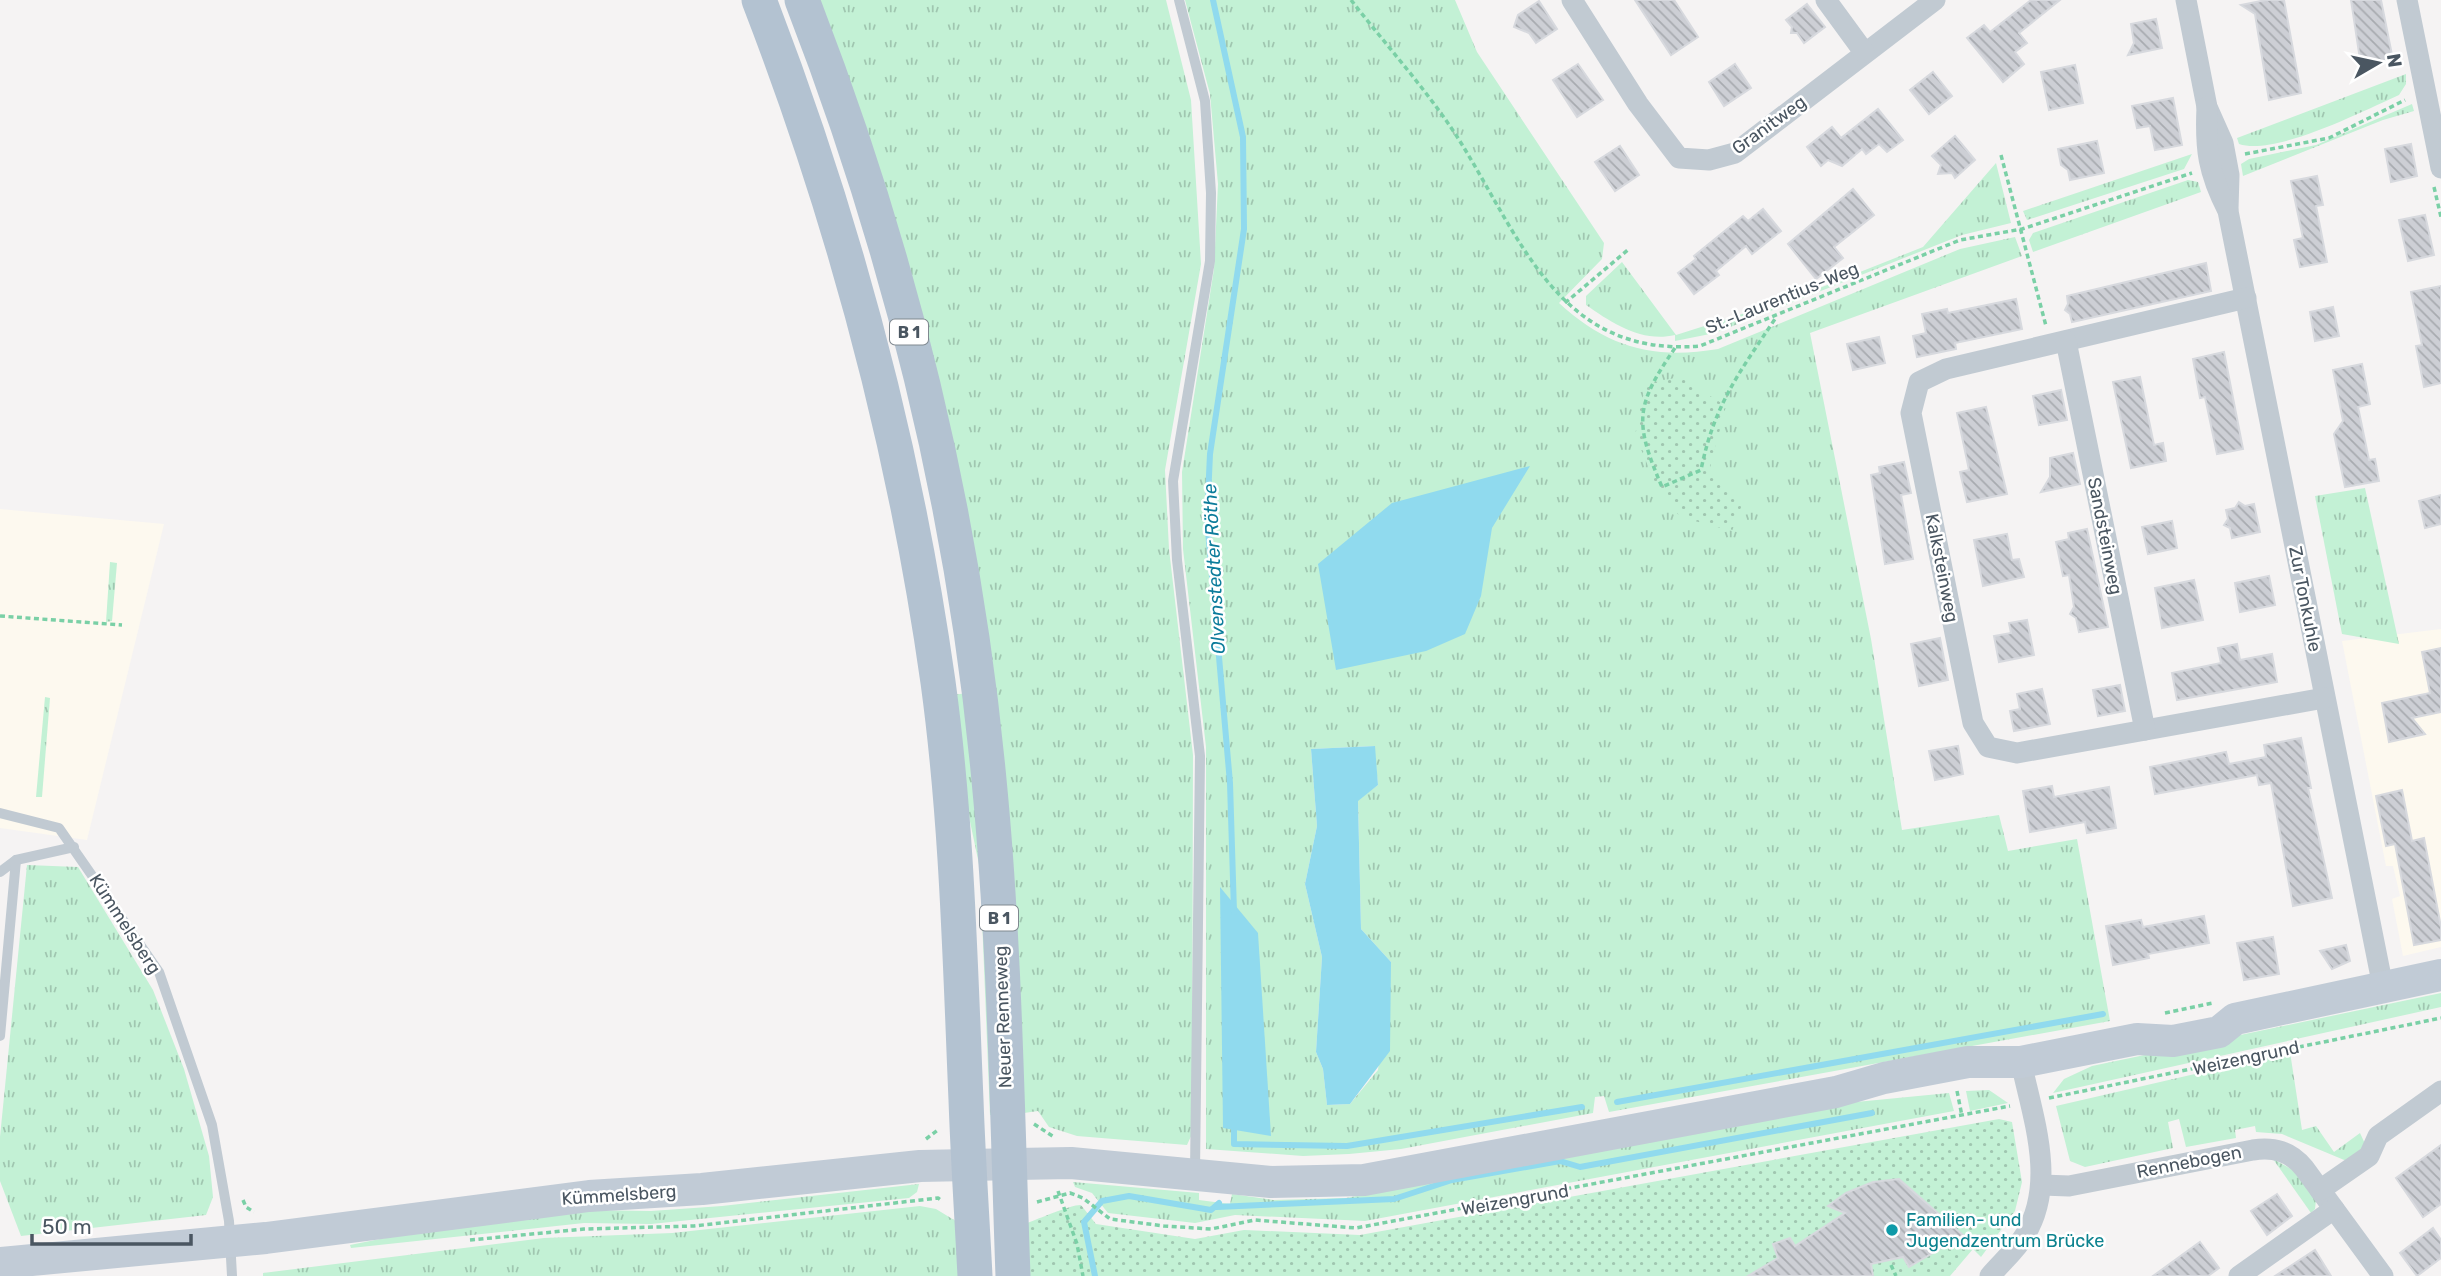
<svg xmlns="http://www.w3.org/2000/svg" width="2441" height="1276" viewBox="0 0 2441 1276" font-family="Rubik,sans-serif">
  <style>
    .commercial { fill: #fdf9ef }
    .grass { fill: url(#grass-tufts); fill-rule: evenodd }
    .park { fill: url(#park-dots) }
    .water { fill: #90daee }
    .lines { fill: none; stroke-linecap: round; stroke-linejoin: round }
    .stream { stroke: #90daee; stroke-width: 6 }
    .building { fill: url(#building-back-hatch); stroke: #d7d9de; stroke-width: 2 }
    .path { stroke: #7ad0a6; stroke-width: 3.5; stroke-dasharray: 5 3.5; stroke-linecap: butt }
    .service { stroke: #c1cad2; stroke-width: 10 }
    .minor { stroke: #c1cad2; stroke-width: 21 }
    .secondary { stroke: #c1cbd6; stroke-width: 32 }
    .primary { stroke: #b3c2d1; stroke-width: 35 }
    .culture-dot { fill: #0f9aa8; stroke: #fff; stroke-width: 2.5 }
    .labels { text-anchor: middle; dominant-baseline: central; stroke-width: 5; stroke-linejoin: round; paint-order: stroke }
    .shield { fill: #fff; stroke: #808990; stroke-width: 2 }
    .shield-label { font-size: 16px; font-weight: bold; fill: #4a5661 }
    .street-label { font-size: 18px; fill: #4a5661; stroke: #fff }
    .culture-label { font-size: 18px; fill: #0d838f; stroke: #fff; text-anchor: start }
    .water-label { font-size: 19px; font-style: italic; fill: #0c7c9b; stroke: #fff }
  </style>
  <defs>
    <pattern id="grass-tufts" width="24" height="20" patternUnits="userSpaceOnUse" patternTransform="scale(1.75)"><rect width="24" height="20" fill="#c3f1d5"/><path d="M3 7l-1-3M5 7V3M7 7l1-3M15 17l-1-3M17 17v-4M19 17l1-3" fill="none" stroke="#a0c6b0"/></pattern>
    <pattern id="park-dots" width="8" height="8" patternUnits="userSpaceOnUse" patternTransform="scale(1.75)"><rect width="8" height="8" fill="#c3f1d5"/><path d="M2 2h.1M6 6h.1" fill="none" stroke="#a0c6b0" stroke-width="1.8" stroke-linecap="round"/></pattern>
    <pattern id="building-back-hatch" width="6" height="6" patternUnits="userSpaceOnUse" patternTransform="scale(1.75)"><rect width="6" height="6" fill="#cdcfd5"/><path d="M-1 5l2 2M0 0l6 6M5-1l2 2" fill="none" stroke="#a8abb0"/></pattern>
  </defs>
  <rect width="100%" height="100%" fill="#f5f3f3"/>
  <g class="commercial">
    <path d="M0,509l164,15 -77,316 -87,-12z"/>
    <path d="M2441,629v318l-38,9 -11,-57 8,-3 -7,-30h-7l-44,-225z"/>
  </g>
  <g class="grass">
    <path d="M815,0h351l25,100 10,164 -36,206 4,79 24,206 -1,379 -5,11 -110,-9 -28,-9 -11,-16 -14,2 -21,-321z"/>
    <path d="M1185,0h270l22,52 127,191 -2,16 -43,44c48,44 94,57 159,46l242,-100 55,-12 7,19 -212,77 61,306 31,191 97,-15 9,36 69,-12 33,182 -501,91 -5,-16 -9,1 -2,16 -192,36 -52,5 -46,2 -97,-7v-402l-23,-198 -1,-77 32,-203 4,-85 -8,-90zM1374,746l4,39 -20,15 3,129 30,33 -13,108 -28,34 -23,1 -4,-36 -7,-17 6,-95 -17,-73 12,-58 -6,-77z"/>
    <path d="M2406,74v10l-7,11c-36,16 -123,61 -160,49l-2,-6z"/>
    <path d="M2412,104l2,7 -31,9 -140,56 -2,-12 8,-5 67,-14z"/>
    <path d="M2192,154l-8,15 -157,51 -4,-9z"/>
    <path d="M1996,163l15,60 -49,12 -247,98 -40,8v-6c-33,8 -63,-12 -89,-30v-9l36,-34 54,73 126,-40 121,-48z"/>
    <path d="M2188,180l10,2 3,10 -168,60 -4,-12 4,-7z"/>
    <path d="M2365,488l34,156 -57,-10 -27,-138z"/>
    <path d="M110,562l7,1 -5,58 -6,1z"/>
    <path d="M968,693l19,208 8,214h-5l-10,-246 -16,-76 -12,-98z"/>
    <path d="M45,697l5,1 -8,99h-6z"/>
    <path d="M27,865l51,2 75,123 31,79 25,87 4,41 -7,18 -185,21 -21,-55v-44z"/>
    <path d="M2441,993v14l-388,86 11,-14 28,-13z"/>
    <path d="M2290,1052l12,78 14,-4 18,26 26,-19 7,15 -18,14 -67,-28 -26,-2 -1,-6 -20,4 1,8 -50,9 -7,-28 -11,3 5,26 -88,19 -15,-6 -14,-55z"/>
    <path d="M1989,1090l19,13 -38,8 -4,-20z"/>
    <path d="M1949,1093l5,18 -589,110 -130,-6 -40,8 -87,-10 -16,-20 -17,-6 -2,-5 126,11v7l31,4 2,-10 41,6 73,-2 510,-96z"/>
    <path d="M2273,1159l20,11 23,30 -1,9 -4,4z"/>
    <path d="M919,1184l-2,8 -8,6 -258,26 -67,-1 -233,25 -1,-3 90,-18 143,-17 68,1 71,-5z"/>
    <path d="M920,1206l16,3 23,14 6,53h-702v-3l281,-35 128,-5z"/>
  </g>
  <g class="park">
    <path d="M1680,377l46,29 -16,62 33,34 -11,29 -52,-14 -24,-32 -21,-50 10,-51z"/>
    <path d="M1999,1119l13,3 10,60 -7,29 -34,46 -8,-8 -23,27h-922l-1,-53c11,-4 46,-19 54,-18l15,19 99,15 49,-9 116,5z"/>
  </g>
  <g class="water">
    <path d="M1530,466l-38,62 -11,68 -16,38 -39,17 -90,19 -18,-106 74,-61z"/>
    <path d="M1375,746l3,39 -20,16 3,128 30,33 -1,89 -40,53 -23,1 -4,-36 -7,-17 6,-95 -17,-73 12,-58 -6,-77z"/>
    <path d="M1220,887l38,46 13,203 -48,-8z"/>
  </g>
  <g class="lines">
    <g class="stream">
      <path d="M1213,0l30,137 1,92 -34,225 -3,65 23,264 4,129"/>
      <path d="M1617,1102l486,-88"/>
      <path d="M1234,1122v22l113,2 235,-39"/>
      <path d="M1217,1207l177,-8 58,-19 108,-19 20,6 292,-54"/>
      <path d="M1095,1276l-11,-54 18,-21 27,-5 82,14 8,-7"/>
    </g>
  </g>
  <g class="building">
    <path d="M1635,0h39l24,37 -27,18z"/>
    <path d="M2031,0h29l-41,33 8,10 -12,9 9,12 -21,18 -36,-44 17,-13 6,7z"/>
    <path d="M2266,0h18l17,93 -32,7 -14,-86 -14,-9z"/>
    <path d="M2351,0h30l12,60 -32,6z"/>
    <path d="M1539,1l18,28 -21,14 -7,-10 -15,-6 4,-12z"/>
    <path d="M1807,4l18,23 -21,16 -7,-10h-6l1,-6 -6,-7z"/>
    <path d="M2156,19l6,29 -34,7 6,-12 -3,-19z"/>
    <path d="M1578,64l25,36 -26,17 -24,-37z"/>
    <path d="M1735,64l16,24 -27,18 -15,-24z"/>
    <path d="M2075,65l8,38 -34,7 -8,-38z"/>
    <path d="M1933,72l19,24 -23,18 -19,-24z"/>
    <path d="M2173,98l9,47 -27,5 -5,-24 -13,2 -5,-22z"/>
    <path d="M1878,109l25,31 -16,12 -8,-8 -13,10 -4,-5 -20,17 -14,-6 -7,6 -14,-19 25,-20 9,11z"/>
    <path d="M1955,136l20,24 -20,18 -3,-5 -14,1 3,-9 -9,-9z"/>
    <path d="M2097,141l7,32 -34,7 -2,-10 -7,-5 -3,-16z"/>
    <path d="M2411,144l6,32 -26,6 -6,-33z"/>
    <path d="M1620,146l19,29 -24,16 -20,-29z"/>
    <path d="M2317,176l6,29 -7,1 11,56 -27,5 -6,-27 9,-2 -12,-57z"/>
    <path d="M1853,189l21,26 -40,32 9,11 -27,21 -28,-35z"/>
    <path d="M1763,209l18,22 -29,23 -6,-8 -30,25 3,4 -25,19 -16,-21 18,-14 -2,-3 49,-40 5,5z"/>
    <path d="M2425,215l9,40 -26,6 -9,-41z"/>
    <path d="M2206,263l5,28 -139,31 -2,-8 -5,-4 3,-6 -1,-8z"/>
    <path d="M2441,286v97l-17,4 -8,-41 6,-1 -11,-53z"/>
    <path d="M2016,299l6,30 -67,14 1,6 -39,8 -4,-21 13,-3 -4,-19 25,-5 1,4z"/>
    <path d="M2333,307l6,29 -24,5 -5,-29z"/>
    <path d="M1879,337l6,26 -32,7 -6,-26z"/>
    <path d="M2224,352l19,97 -26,5 -12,-57 -5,1 -7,-39z"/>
    <path d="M2362,364l8,40 -12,3 11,53 6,-1 4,22 -34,6 -11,-53 9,-13 -10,-51z"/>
    <path d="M2140,377l14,68 9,-2 3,18 -35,7 -18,-86z"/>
    <path d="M2061,390l6,30 -28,5 -6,-29z"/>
    <path d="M1986,407l21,87 -40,8 -7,-30 9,-2 -12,-57z"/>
    <path d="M2073,453l7,31 -39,8 9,-15v-19z"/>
    <path d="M1904,462l7,31 -10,2 12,64 -28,5 -14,-89 9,-2 -1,-6z"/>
    <path d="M2441,495v29l-16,4 -6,-27z"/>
    <path d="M2239,502l6,4 9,-2 6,28 -28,6 -2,-10 -6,-3 4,-6 -2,-9 9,-2z"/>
    <path d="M2172,521l5,27 -29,6 -6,-27z"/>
    <path d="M2087,529l21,98 -29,5 -3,-14 -6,-4 4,-7 -5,-32 -6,1 -7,-34 13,-3 -1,-6z"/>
    <path d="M2007,534l5,26 7,-1 5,18 -41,9 -9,-46z"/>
    <path d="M2269,576l6,29 -35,7 -5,-29z"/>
    <path d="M2194,580l9,40 -41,8 -7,-40z"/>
    <path d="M2027,620l7,35 -35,7 -5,-26 17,-3 -2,-10z"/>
    <path d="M1940,638l8,42 -29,6 -8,-42z"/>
    <path d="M2237,644l3,16 32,-6 5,28 -100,18 -5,-27 49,-10 -3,-15z"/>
    <path d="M2441,648v64l-29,6 13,16 -36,8 -7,-39 48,-10 -8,-41z"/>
    <path d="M2120,685l5,26 -27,5 -5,-26z"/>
    <path d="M2042,689l8,35 -36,7 -4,-20 10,-2 -3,-15z"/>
    <path d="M2301,738l10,50h-3l24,110 -39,8 -22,-123 -12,2 -2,-10 -102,19 -5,-27 76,-15 3,12 37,-7 -2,-12z"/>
    <path d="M1958,746l5,28 -28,6 -6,-29z"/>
    <path d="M2052,786l2,11 55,-10 7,41 -29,5 -2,-11 -55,10 -7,-41z"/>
    <path d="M2402,790l10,51 12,-3 17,89v13l-27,5 -19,-101 -9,2 -10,-50z"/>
    <path d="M2204,916l5,27 -61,11 1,4 -36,7 -7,-39 35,-6 2,7z"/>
    <path d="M2273,937l6,37 -35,6 -7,-37z"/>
    <path d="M2346,945l4,16 -18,8 -12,-18z"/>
    <path d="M2441,1145v59l-18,13 -27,-39z"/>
    <path d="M1899,1179l64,56 -54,32 -6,-10 -32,7 2,12h-125l30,-18 -5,-14 17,-6 5,8 50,-33 -17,-7 18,-13 27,-11z"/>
    <path d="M2277,1194l15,22 -25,19 -16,-24z"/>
    <path d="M2433,1228l8,12v18l-24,18 -17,-23z"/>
    <path d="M2200,1242l19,26 -11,8h-55z"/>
    <path d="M2315,1250l16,26h-56z"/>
  </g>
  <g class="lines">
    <g class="path">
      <path d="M1351,0c35,45 74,88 105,135 64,100 101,223 244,211l260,-106 62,-11 170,-56"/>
      <path d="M2245,154l84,-16 76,-38"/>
      <path d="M2001,155l45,171"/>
      <path d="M2434,187l7,30"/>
      <path d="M1565,303l64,-54"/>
      <path d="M1675,348c-40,58 -41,74 -13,139l39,-17c13,-65 38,-97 74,-151"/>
      <path d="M0,616l122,9"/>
      <path d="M2165,1013l48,-10"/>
      <path d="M1957,1091l5,25"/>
      <path d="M2049,1098l392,-80"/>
      <path d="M1034,1124l20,13"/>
      <path d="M926,1139l13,-10"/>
      <path d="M1058,1191l19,53 6,32"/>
      <path d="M243,1200l3,7 8,5"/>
      <path d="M1037,1202l33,-9 13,5 27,21 54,7 47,3 44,-9 101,8 654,-122"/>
      <path d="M470,1240l114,-11 110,-3 244,-28 4,3"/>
      <path d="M1891,1265l5,11"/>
    </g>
    <g class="service">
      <path d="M1179,0l26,101 6,92 -1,68 -37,220 4,79 23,196 -5,416"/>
      <path d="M0,813l59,15 100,144 53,153 17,96 3,55"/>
      <path d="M0,872l16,-12 58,-13"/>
      <path d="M0,1036l16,-176"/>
    </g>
    <g class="minor">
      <path d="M1572,0l66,104 41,54 30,2 26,-7 200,-153"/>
      <path d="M1826,0l38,52"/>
      <path d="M2186,0l21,107 16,36 6,32 -1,34"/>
      <path d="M2407,0l34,168"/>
      <path d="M2207,107c-2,42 1,65 21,104l155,776"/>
      <path d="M2246,298l-300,71 -27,13 -8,31 62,310 15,24 29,6 307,-55"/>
      <path d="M2066,341l79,389"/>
      <path d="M2042,1185l27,1 184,-36c21,-3 37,1 51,18l79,108"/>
      <path d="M2320,1190l49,-34 9,-20 63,-45"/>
      <path d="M1990,1276c11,-13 26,-26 35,-41 32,-52 8,-117 -4,-173"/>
      <path d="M2239,1276l95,-67"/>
    </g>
    <path class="secondary" d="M0,1263l266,-25 323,-42 113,-7 218,-23 151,-3 200,19 93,-2 472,-88 48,-14 84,-16h53l116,-23 36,2 46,-9 16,-13 206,-44"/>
    <g class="primary">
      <path d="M759,0c85,220 146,448 179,682 19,139 22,278 28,418 2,58 6,117 9,176"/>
      <path d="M802,0c97,250 162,512 187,780 16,164 18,331 24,496"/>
    </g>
  </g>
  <circle class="culture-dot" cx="1892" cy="1230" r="7"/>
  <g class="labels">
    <g class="shield">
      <rect x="890" y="319.5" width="38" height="25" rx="5"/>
      <rect x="980" y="905.5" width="38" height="25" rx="5"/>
    </g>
    <g class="shield-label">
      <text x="909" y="332">B 1</text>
      <text x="999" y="918">B 1</text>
    </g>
    <g class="street-label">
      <text transform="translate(1769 125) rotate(-36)">Granitweg</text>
      <text transform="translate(1782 298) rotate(-22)">St.-Laurentius-Weg</text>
      <text transform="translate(2105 536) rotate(79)">Sandsteinweg</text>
      <text transform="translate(1942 568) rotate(79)">Kalksteinweg</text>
      <text transform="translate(2305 599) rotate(79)">Zur Tonkuhle</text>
      <text transform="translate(125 924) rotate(57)">Kümmelsberg</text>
      <text transform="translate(1003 1017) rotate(-92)">Neuer Renneweg</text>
      <text transform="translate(2246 1058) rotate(-12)">Weizengrund</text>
      <text transform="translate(2189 1162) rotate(-11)">Rennebogen</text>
      <text transform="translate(619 1195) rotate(-4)">Kümmelsberg</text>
      <text transform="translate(1515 1200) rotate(-10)">Weizengrund</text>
    </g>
    <g class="culture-label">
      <text x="1906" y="1220">Familien- und<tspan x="1906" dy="21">Jugendzentrum Brücke</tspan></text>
    </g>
    <g class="water-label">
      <text transform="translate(1214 569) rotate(-93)">Olvenstedter Röthe</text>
    </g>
  </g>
  <g transform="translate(2378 63) rotate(81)" stroke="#ffffff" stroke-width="5" paint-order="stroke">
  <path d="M0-5L12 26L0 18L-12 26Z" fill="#4a5661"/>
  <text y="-10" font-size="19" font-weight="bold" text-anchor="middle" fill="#4a5661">N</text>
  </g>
  <path d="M32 1234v10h159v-10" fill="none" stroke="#4a5661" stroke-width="3.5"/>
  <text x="42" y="1234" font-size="21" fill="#4a5661" stroke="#ffffff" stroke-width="5" paint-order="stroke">50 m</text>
</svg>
